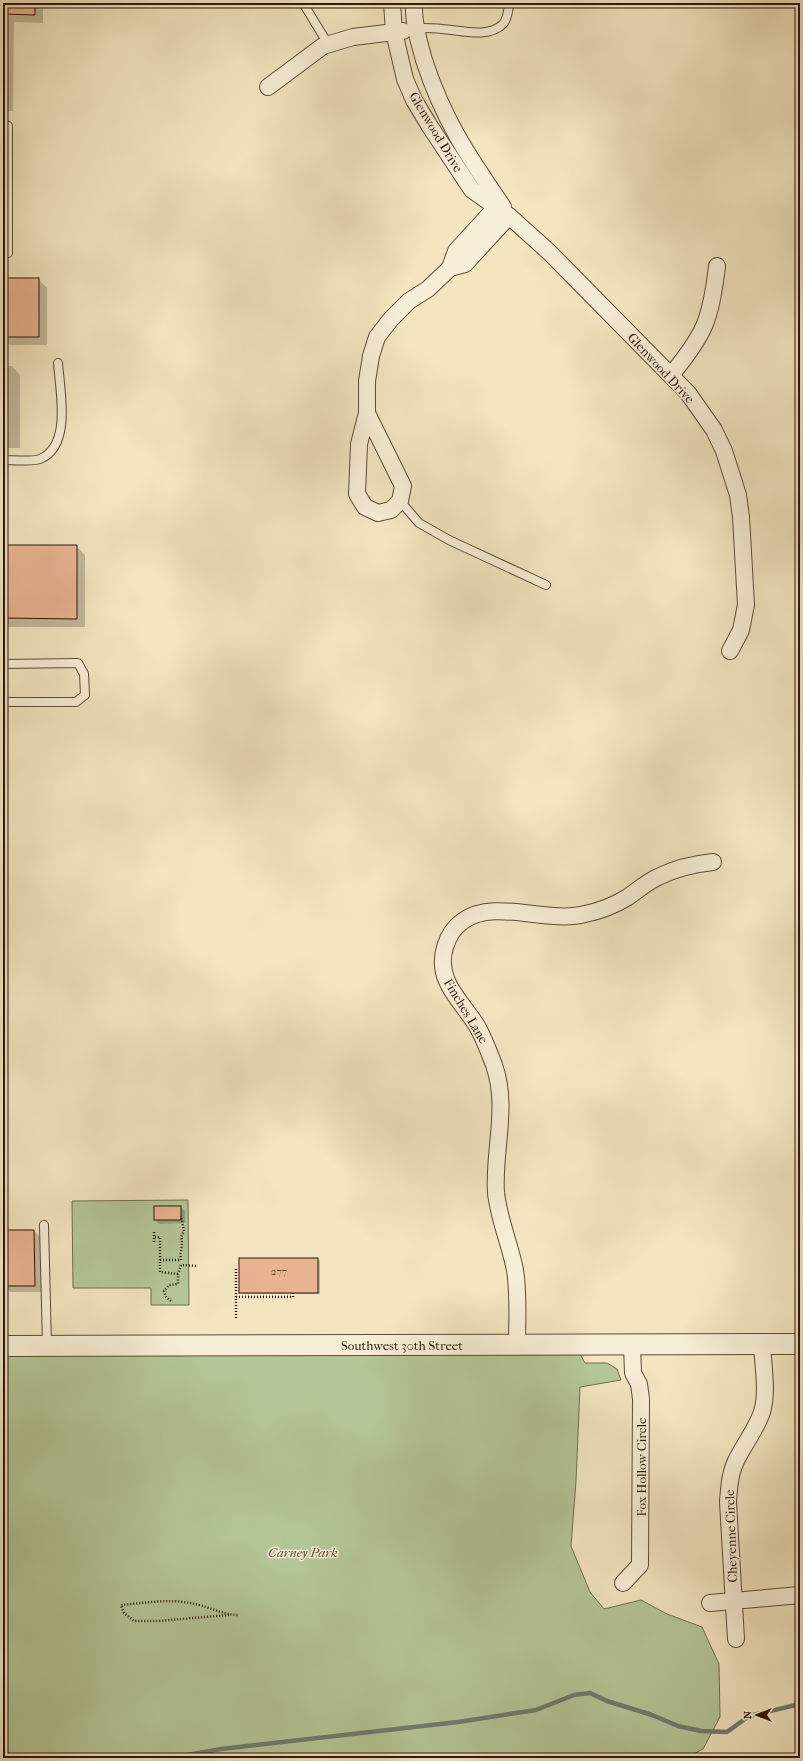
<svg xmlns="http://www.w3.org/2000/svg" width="803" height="1761" viewBox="0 0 803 1761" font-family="'IM FELL French Canon',serif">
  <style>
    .green { fill: #b4c697; stroke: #706e50 }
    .shadow { fill: #0003 }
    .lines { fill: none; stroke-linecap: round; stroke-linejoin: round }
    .stream { stroke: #6f7b72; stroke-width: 4.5 }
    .building { fill: #e9b391; stroke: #2c160a }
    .service-casing { stroke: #5e4a38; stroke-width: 10 }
    .minor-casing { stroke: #5e4a38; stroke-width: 18 }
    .tertiary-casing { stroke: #5e4a38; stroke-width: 22 }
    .path { stroke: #2c160a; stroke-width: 2.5; stroke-dasharray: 1 2; stroke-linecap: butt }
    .service { stroke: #f7eed6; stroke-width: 8 }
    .minor { stroke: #f7eed6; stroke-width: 16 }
    .tertiary { stroke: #f7eed6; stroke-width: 20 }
    .labels { text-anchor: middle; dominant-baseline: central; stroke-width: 3; stroke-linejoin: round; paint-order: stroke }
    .number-label { font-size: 11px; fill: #5b3d2c }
    .street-label { font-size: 13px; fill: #2c160a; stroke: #f7eed6 }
    .park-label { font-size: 13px; font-style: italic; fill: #5c543b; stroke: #f7eed6 }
  </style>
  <rect width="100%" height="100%" fill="#f2e5c0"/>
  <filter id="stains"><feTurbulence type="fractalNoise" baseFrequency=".005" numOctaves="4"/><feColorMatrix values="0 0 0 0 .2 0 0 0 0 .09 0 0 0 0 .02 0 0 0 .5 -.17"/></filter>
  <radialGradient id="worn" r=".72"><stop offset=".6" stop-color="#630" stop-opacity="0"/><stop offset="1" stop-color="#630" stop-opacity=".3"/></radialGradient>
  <g class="green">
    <path d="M188,1200l1,105h-38v-17h-78l-1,-87z"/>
    <path d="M3,1350l577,4 5,9h22l10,6 4,11 -41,7 -4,94 -5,65 19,46 14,17 37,-9 26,14 35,13 17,37 1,53 -17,32 -17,9h-683z"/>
  </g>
  <g class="shadow">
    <path d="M3,3h40v20l-29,-1 -1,89h-10z"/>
    <path d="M3,279h35l9,9v57h-44z"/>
    <path d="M3,366h9l8,9v73h-17z"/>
    <path d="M3,546h73l9,9v72h-82z"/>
    <path d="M180,1207l5,4v12l-26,1 -4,-4z"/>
    <path d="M3,1231h31l6,6 1,55h-31l-7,-6z"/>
    <path d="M318,1259l2,2v33h-78l-2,-1z"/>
  </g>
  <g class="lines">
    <path class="stream" d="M171,1758l50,-9 237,-27 78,-12 38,-15 16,-2 17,8 45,14 26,11 23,5 26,1 22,-16 51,-12"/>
  </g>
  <g class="building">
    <path d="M3,3h32v12l-32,-1z"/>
    <rect x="3" y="278" width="36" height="59"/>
    <path d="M3,545h74v74l-74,-1z"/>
    <rect x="154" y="1206" width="27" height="14"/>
    <path d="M3,1230h31l1,56h-32z"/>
    <rect x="239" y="1258" width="79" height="35"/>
  </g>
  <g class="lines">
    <g class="service-casing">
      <g id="service">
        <path d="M303,3l25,41"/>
        <path d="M417,28c8,0 17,0 25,1 18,1 46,10 61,-5 4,-4 5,-12 6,-18"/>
        <path d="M3,126h5v127h-5"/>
        <path d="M3,460c9,0 30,2 37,-1 32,-13 20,-68 18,-96"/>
        <path d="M400,501l19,22 30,17 97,45"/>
        <path d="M3,664l75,-1 6,11 1,21 -9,7h-73"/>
        <path d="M44,1225l3,120"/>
      </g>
    </g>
    <g class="minor-casing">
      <g id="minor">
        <path d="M392,3l2,29 11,47 9,21 15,25 43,65 37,26 40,36 139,141 26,37 10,21 14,44 3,22 5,88 -5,25 -11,21"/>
        <path d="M414,3c-1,19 5,39 10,57 19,59 44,96 79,147"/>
        <path d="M268,87l55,-41 30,-9 50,-6"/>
        <path d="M450,268l6,-17 44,-48"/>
        <path d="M671,375c34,-41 40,-56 46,-109"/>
        <path d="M367,413l36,73 -3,15 -9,9 -13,3 -13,-6 -8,-13 2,-50 8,-31v-32l4,-25 6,-19 14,-18 18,-18 19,-12 22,-21 15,-4 44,-48"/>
        <path d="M517,1345c0,-24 2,-51 -2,-75 -5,-26 -16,-50 -19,-77 -3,-42 13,-86 -2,-128 -5,-13 -10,-27 -17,-39 -16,-26 -42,-45 -32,-79 3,-10 9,-20 18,-26 31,-23 84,3 122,-7 15,-3 30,-9 43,-17 10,-7 19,-15 30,-20 18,-9 35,-13 55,-15"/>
        <path d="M623,1583l17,-18 1,-166 -2,-15 -6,-11 -1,-27"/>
        <path d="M710,1603l90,-8"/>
        <path d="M736,1639l-8,-137c1,-15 2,-31 10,-45 8,-15 18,-28 24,-45 6,-20 1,-47 0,-67"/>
      </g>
    </g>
    <g class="tertiary-casing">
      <path id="tertiary" d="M3,1346l797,-2"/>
    </g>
    <g class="path">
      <path d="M154,1232v5"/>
      <path d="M154,1242v-5h6v35l18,2"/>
      <path d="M160,1260h21c-2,-8 3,-15 0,-23l3,-6 -3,-15"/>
      <path d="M236,1269v49"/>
      <path d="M236,1297h57v-4"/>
      <path d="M171,1301l-5,-4 -2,-6 5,-6 9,-1v-10l3,-9 17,1"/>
      <path d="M229,1615l-71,6h-24l-10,-8 -3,-8c24,-2 50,-7 74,-1 15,3 28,11 44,11"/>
    </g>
    <use href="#service" class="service"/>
    <use href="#minor" class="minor"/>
    <use href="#tertiary" class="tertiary"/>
  </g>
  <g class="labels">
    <g class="number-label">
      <text x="279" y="1271">277</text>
    </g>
    <g class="street-label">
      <text transform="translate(436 132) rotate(59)">Glenwood Drive</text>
      <text transform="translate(661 368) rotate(47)">Glenwood Drive</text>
      <text transform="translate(466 1011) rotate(59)">Finches Lane</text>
      <text x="402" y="1345">Southwest 30th Street</text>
      <text transform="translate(641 1467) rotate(-90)">Fox Hollow Circle</text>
      <text transform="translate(731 1536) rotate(-92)">Cheyenne Circle</text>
    </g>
    <g class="park-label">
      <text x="303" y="1552">Carney Park</text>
    </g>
  </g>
  <rect width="803" height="1761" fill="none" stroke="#f2e5c0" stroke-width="16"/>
  <rect x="4" y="4" width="795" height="1753" fill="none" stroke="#2c160a" stroke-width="2"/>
  <rect x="8" y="8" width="787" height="1745" fill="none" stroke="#2c160a"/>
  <g transform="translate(757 1715) rotate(270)" stroke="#f7eed6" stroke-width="3" paint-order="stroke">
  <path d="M0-3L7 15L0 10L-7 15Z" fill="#2c160a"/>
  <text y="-6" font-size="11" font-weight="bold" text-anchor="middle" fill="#2c160a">N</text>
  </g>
  <rect width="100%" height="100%" filter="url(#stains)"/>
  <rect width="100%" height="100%" fill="url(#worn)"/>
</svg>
